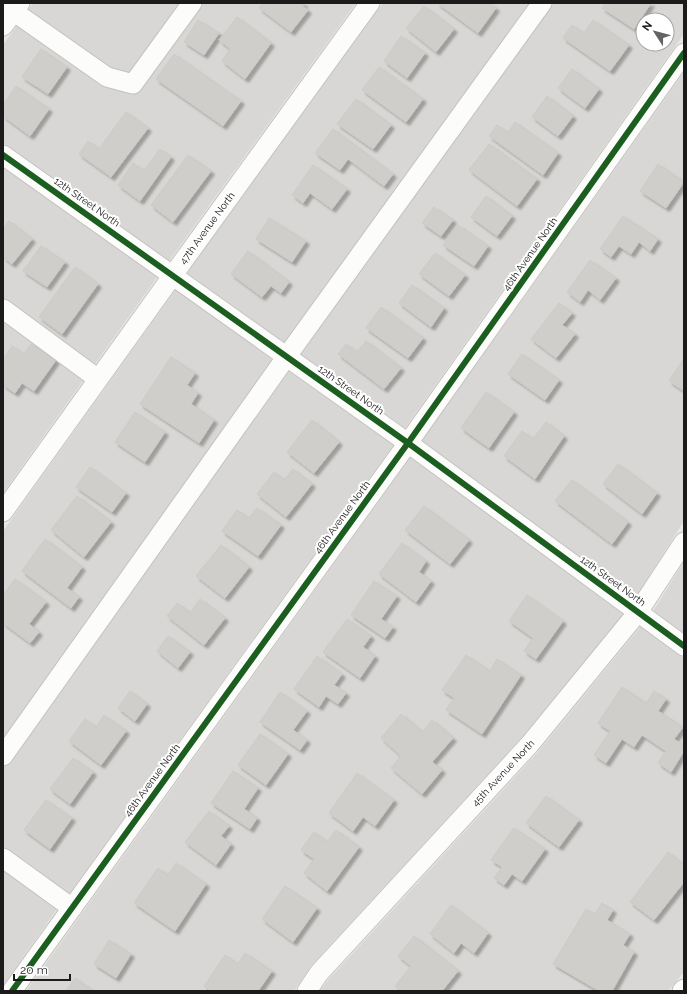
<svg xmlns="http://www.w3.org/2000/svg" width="687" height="994" viewBox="0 0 687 994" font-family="Raleway,sans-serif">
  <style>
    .residential { fill: #d9d7d5; fill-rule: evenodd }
    .building { fill: #d0cecb; stroke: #cdc9c6; filter: url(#shadow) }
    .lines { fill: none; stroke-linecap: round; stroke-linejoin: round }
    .minor-casing { stroke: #c2c2c0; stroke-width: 21 }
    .minor { stroke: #fcfcfb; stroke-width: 19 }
    .cycleway-casing { stroke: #fff; stroke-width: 8 }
    .cycleway { stroke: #1b5e20; stroke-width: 6 }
    .labels { text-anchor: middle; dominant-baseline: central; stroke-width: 4; stroke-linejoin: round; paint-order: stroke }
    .street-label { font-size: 10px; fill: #1b1b1b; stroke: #fff }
  </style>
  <defs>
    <filter id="shadow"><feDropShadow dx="3.5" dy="3.5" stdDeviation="1" flood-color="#0004"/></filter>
  </defs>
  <rect width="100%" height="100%" fill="#eae8e4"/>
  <g class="residential">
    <path d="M33,3h323l-187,258 -166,-118v-98z"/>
    <path d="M383,3h301v31l-279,394 -218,-155zM643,20h24v24h-24z"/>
    <path d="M684,72v449l-49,77 -213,-157z"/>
    <path d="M3,167l155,109 -155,217z"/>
    <path d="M176,289l218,155 -325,450 -66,-48v-315z"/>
    <path d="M411,457l212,157 -101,123 -211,229 -17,25h-268z"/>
    <path d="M684,562v71l-31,-22z"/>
    <path d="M641,626l43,32v314l-16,19h-348l8,-11 210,-228z"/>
    <path d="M3,870l54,39 -54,76z"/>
  </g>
  <g class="building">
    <path d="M263,3h41l-2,3 6,4 -17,22 -32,-24z"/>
    <path d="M437,3h52l7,5 -18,25z"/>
    <path d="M606,3h45l-17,26 -32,-21z"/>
    <path d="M424,6l30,23 -18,23 -30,-24z"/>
    <path d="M237,17l34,26 -26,36 -23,-18 8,-12 -11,-9z"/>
    <path d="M198,20l21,13 -15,22 -20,-13z"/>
    <path d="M593,20l36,25 -19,26 -47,-33 9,-13 12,8z"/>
    <path d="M401,36l24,17 -18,25 -23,-17z"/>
    <path d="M41,49l26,18 -19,27 -26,-17z"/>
    <path d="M174,54l67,47 -18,25 -67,-47z"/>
    <path d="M379,67l44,32 -17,23 -44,-32z"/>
    <path d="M572,69l27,20 -14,19 -27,-20z"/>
    <path d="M16,86l33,23 -19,27 -27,-20v-11z"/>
    <path d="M547,96l26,20 -15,20 -26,-19z"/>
    <path d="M356,99l35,26 -18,24 -36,-25z"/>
    <path d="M126,112l22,16 -37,49 -32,-23 9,-13 11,8z"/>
    <path d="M515,122l43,31 -15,22 -54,-39 8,-11 11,8z"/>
    <path d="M333,129l60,45 -9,12 -36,-27 -8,11 -25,-17z"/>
    <path d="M489,144l48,35 -20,27 -48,-36z"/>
    <path d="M160,149l11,8 -31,44 -22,-16 15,-22 11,8z"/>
    <path d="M188,155l23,16 -38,51 -22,-17z"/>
    <path d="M658,164l26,18 -18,26 -26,-17z"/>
    <path d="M313,165l34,24 -15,20 -22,-16 -7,10 -11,-8z"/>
    <path d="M486,196l26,20 -15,20 -26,-19z"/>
    <path d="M434,207l19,13 -12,16 -19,-13z"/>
    <path d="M623,216l35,23 -8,12 -11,-9 -8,12 -12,-8 -8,11 -11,-8z"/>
    <path d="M269,218l37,23 -14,21 -36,-23z"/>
    <path d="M9,221l23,18 -20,25 -9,-7v-28z"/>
    <path d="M458,225l30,21 -14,20 -31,-21z"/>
    <path d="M41,246l24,16 -18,25 -24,-16z"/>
    <path d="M248,251l41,31 -8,11 -10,-7 -9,11 -31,-23z"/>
    <path d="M435,253l30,22 -16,21 -30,-22z"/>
    <path d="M590,260l26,18 -16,22 -12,-10 -8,12 -13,-10z"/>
    <path d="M75,267l23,17 -36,50 -23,-17z"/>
    <path d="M412,285l32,23 -13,19 -32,-24z"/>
    <path d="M559,303l13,10 -10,12 13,9 -19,24 -25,-19z"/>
    <path d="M381,307l42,31 -15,20 -42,-30z"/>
    <path d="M366,341l35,27 -17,21 -46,-35 8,-10 11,8z"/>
    <path d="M31,344l25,16 -22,31 -12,-8 -7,10 -12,-8v-25l9,-14 12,8z"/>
    <path d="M522,354l37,26 -14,20 -37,-26z"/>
    <path d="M171,357l24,16 -8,12 11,8 -7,11 23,16 -15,23 -59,-39z"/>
    <path d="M684,358v33l-15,-10z"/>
    <path d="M486,392l28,20 -25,36 -28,-20z"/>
    <path d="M135,412l30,20 -20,30 -30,-20z"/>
    <path d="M312,420l27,22 -25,31 -27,-21z"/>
    <path d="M546,422l18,14 -29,43 -31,-23 18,-25 11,8z"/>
    <path d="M618,464l39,29 -15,21 -39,-30z"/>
    <path d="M90,467l36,26 -14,19 -36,-25z"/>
    <path d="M293,469l19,15 -26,33 -29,-23 17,-22 10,8z"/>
    <path d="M572,480l56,42 -16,22 -57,-43z"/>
    <path d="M77,496l34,26 -27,35 -33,-27z"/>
    <path d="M424,506l45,34 -19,24 -45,-34z"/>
    <path d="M257,508l24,17 -23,31 -36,-25 15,-21 12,8z"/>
    <path d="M45,539l37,28 -15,21 12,9 -8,11 -49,-37z"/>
    <path d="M402,543l24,18 -7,11 12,9 -15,21 -37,-28z"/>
    <path d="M221,545l28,22 -24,31 -29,-22z"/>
    <path d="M15,579l31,23 -17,22 10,8 -9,11 -27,-20v-28z"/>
    <path d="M374,581l23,15 -16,23 12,8 -8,11 -34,-23z"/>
    <path d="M527,595l36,26 -27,38 -12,-8 9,-13 -24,-17z"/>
    <path d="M200,599l25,19 -21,27 -37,-29 10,-13 13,10z"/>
    <path d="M347,619l24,17 -8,11 12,9 -15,22 -37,-26z"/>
    <path d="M168,636l22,16 -12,16 -21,-17z"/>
    <path d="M466,655l24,16 7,-12 24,16 -39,59 -36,-24 8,-12 -12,-8z"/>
    <path d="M317,656l25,18 -8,11 12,8 -8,11 -12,-8 -7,11 -25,-18z"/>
    <path d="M622,687l24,16 8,-12 12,8 -8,12 25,16 -9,12 10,7v5l-13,21 -13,-9 8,-12 -24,-16 -8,12 -12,-8 -16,24 -12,-8 16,-24 -12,-8z"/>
    <path d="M130,691l17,13 -12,17 -17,-13z"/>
    <path d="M280,692l27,19 -14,19 14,10 -7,10 -40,-28z"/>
    <path d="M401,714l21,18 10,-12 21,18 -21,24 10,8 -20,24 -31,-26 10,-12 -20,-18z"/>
    <path d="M104,715l22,16 -25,34 -32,-24 16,-22 11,8z"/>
    <path d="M260,734l28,20 -22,31 -28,-20z"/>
    <path d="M73,758l20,14 -23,32 -20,-15z"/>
    <path d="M233,771l25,17 -14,21 13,9 -7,11 -39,-26z"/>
    <path d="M357,773l37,27 -19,26 -12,-9 -10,14 -24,-18z"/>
    <path d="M546,796l33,24 -20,27 -33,-24z"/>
    <path d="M46,800l26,18 -22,31 -26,-19z"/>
    <path d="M209,811l20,15 -8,10 10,8 -15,21 -31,-23z"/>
    <path d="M514,828l31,21 -23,32 -10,-7 -8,11 -10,-7 8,-11 -11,-7z"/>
    <path d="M336,830l23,17 -32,44 -23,-18 10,-14 -13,-9 13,-18 13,10z"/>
    <path d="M668,852l16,13v17l-30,38 -24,-18z"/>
    <path d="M176,863l30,21 -31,47 -41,-28 24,-35 10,7z"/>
    <path d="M285,886l32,22 -24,34 -31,-23z"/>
    <path d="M602,903l11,7 -6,10 23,14 -7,11 11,7 -22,39h-13l-46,-27 33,-55 9,5z"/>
    <path d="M451,905l37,28 -14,20 -13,-10 -7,10 -24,-19z"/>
    <path d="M414,936l44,35 -16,20h-41l-6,-5 16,-20 -13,-10z"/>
    <path d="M109,940l22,14 -15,24 -22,-14z"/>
    <path d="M245,953l27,18 -14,20h-47l-7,-5 21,-31 13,9z"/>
    <path d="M75,978l18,13h-27z"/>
  </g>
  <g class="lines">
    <g class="minor-casing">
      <g id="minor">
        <path d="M3,4l104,73 26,7 59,-81"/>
        <path d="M3,26l17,-23"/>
        <path d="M3,155l405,288 276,203"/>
        <path d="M3,309l95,70"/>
        <path d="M3,512l170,-237 197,-272"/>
        <path d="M3,756l284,-400 255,-353"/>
        <path d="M3,858l69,50"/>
        <path d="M12,991l396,-548 276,-390"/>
        <path d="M307,991l12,-18 211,-229 108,-132 46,-70"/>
        <path d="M682,991l2,-2"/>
      </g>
    </g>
    <use href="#minor" class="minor"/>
    <g class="cycleway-casing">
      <g id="cycleway">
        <path d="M3,155l405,288 276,203"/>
        <path d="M12,991l396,-548 276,-390"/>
      </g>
    </g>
    <use href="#cycleway" class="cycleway"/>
  </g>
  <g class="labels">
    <g class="street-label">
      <text transform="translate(87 202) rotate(35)">12th Street North</text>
      <text transform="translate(207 228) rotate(-54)">47th Avenue North</text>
      <text transform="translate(530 254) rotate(-55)">46th Avenue North</text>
      <text transform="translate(351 390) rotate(35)">12th Street North</text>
      <text transform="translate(342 517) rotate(-54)">46th Avenue North</text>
      <text transform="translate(613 581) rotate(36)">12th Street North</text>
      <text transform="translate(503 773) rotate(-47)">45th Avenue North</text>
      <text transform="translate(152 780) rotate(-54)">46th Avenue North</text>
    </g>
  </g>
  <rect width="687" height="994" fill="none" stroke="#1b1b1b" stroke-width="8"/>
  <g transform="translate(655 32) rotate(306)"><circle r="19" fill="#ffffff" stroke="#a4a4a4"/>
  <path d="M0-3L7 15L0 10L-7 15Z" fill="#636361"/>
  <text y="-6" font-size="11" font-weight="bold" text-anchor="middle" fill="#1b1b1b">N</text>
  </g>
  <path d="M14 974v6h56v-6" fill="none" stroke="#1b1b1b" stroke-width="2"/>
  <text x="20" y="974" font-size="12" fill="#1b1b1b" stroke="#ffffff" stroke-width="3" paint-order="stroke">20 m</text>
</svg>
